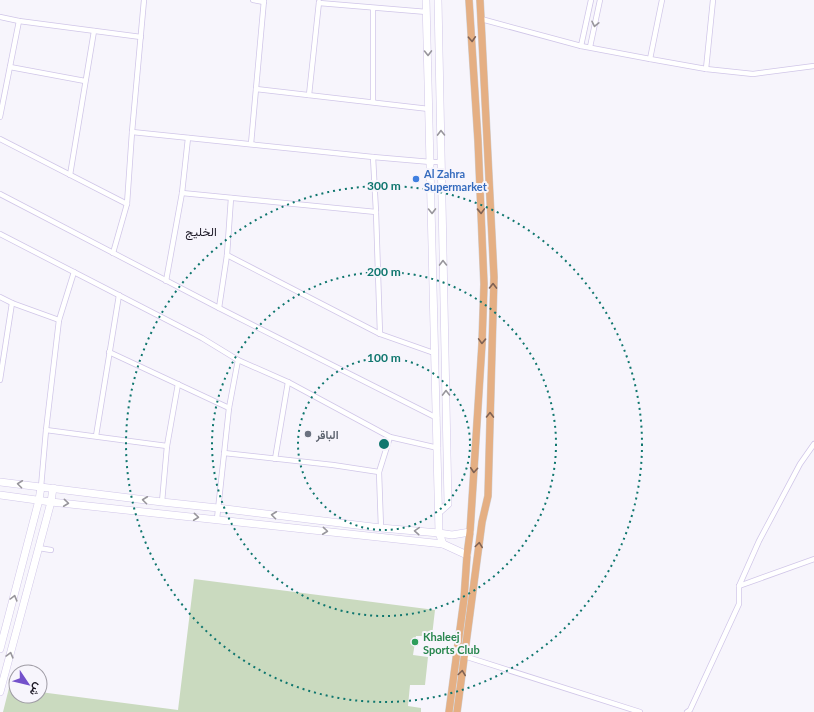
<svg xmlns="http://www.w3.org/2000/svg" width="814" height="712" viewBox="0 0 814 712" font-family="Lato,Vazirmatn,sans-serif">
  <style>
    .green { fill: #cadabf }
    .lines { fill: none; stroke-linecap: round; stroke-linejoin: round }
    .street-casing { stroke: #d0c6e8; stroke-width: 6 }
    .secondary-casing { stroke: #d0c6e8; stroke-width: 8 }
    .primary-casing { stroke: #d1d0d3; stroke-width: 8 }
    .street { stroke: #fff; stroke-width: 4.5 }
    .secondary { stroke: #fff; stroke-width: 7 }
    .primary { stroke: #e5af83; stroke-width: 7 }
    .oneway { stroke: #98969c }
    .oneway2 { stroke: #806253 }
    .ring { fill: none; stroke: #0f766e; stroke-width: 2; stroke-dasharray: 2 4 }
    .shop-dot { fill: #3f7fe0; stroke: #f7f5fc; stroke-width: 1.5 }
    .worship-dot { fill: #6b7280; stroke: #f7f5fc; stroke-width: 1.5 }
    .leisure-dot { fill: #2e9e5b; stroke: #f7f5fc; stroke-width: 1.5 }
    .labels { text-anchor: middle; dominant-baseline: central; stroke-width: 4; stroke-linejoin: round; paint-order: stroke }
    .shop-label { font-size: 11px; font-weight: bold; fill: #366cbe; stroke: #f7f5fc; text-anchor: start }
    .worship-label { font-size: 11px; font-weight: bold; fill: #5b616d; stroke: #f7f5fc; text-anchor: start }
    .leisure-label { font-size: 11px; font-weight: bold; fill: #27864d; stroke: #f7f5fc; text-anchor: start }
    .neighbourhood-label { font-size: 12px; fill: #1a1623; stroke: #f7f5fc }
    .centre { fill: #0f766e; stroke: #f7f5fc; stroke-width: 2 }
    .ring-label { font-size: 12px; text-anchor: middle; font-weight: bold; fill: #0f766e; stroke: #f7f5fc; stroke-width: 4; stroke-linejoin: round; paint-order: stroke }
  </style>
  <rect width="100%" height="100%" fill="#f7f5fc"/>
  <path class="green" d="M194,579l241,31 -3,26h-16l-3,19 15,2 -3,28h-15l-2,21 13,2v4h-418l6,-24 7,1v7h24v-4l138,18z"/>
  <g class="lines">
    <g class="street-casing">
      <g id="street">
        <path d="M253,0l11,2"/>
        <path d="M319,3l108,9"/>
        <path d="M373,8v94"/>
        <path d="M0,17l19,4 122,16"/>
        <path d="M481,19l100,27 69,13 56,10 7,-69"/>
        <path d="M581,46l10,-46"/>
        <path d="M590,47l10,-47"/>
        <path d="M650,59l12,-59"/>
        <path d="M10,67l75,14"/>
        <path d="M706,69l47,5 61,-8"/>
        <path d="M256,89l173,20"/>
        <path d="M309,95l10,-93"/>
        <path d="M0,117l19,-96"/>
        <path d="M132,132l241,25 58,5h10"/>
        <path d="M0,139l127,65"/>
        <path d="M251,144l13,-144"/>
        <path d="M373,157l3,55 4,122"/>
        <path d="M70,175l24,-144"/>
        <path d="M182,193l194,19"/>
        <path d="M0,194l219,114 218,110"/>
        <path d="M0,234l202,104 36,22 50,22 102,55 48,11"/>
        <path d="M113,253l14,-49 5,-72 12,-132"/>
        <path d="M227,255l153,79 54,19"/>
        <path d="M166,281l16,-88 6,-55"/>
        <path d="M0,297l12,6 47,17"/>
        <path d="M219,308l8,-53 4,-57"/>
        <path d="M109,352l120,56"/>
        <path d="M0,380l12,-77"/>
        <path d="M46,430l121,16"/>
        <path d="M96,436l23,-141"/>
        <path d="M224,453l109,12 46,7"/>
        <path d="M275,459l13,-77"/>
        <path d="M41,487l5,-57 13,-110 15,-48"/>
        <path d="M162,502l5,-56 11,-62"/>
        <path d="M217,519l12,-111 9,-48"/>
        <path d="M381,528l-2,-56 11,-35"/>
        <path d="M39,548l12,2"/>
        <path d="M739,586l75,-27"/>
        <path d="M464,656l176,56"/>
        <path d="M687,712l3,-2 49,-106v-18l20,-45 41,-77 14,-20"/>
      </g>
    </g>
    <g class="secondary-casing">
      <g id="secondary">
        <path d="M426,0l13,533 4,11"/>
        <path d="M438,0l10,504 -9,8"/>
        <path d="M0,482l162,20 56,6 163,20 58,5 13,2 18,-3"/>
        <path d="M0,495l51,7 392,42 24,11"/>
        <path d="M0,649l39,-149 2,-13"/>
        <path d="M0,692l51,-190 2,-14"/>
      </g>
    </g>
    <g class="primary-casing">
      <g id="primary">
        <path d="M449,712l15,-113 3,-44 3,-23 12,-188 2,-60 -6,-143 -9,-141"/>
        <path d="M457,712l25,-190 6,-26 6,-219 -14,-277"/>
      </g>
    </g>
    <use href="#street" class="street"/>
    <use href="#secondary" class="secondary"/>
    <use href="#primary" class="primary"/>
  </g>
  <defs><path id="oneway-chevron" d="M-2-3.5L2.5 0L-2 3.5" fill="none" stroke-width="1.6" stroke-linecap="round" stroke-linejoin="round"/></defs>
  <g class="oneway">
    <use href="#oneway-chevron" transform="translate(595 24) rotate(102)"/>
    <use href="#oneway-chevron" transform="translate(428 53) rotate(89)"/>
    <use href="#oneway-chevron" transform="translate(441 133) rotate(-91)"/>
    <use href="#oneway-chevron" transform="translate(432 211) rotate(89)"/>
    <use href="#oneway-chevron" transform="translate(443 263) rotate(-91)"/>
    <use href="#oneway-chevron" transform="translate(446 393) rotate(-91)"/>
    <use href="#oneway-chevron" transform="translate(20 484) rotate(-173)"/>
    <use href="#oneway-chevron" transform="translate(145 500) rotate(-173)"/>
    <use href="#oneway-chevron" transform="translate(66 503) rotate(6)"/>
    <use href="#oneway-chevron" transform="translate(274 515) rotate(-173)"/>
    <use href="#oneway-chevron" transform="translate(196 517) rotate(6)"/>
    <use href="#oneway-chevron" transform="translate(325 531) rotate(6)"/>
    <use href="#oneway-chevron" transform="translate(417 531) rotate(-176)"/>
    <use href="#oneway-chevron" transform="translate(14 598) rotate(-75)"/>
    <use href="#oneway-chevron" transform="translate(10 655) rotate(-75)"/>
  </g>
  <g class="oneway2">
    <use href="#oneway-chevron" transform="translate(472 39) rotate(87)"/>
    <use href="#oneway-chevron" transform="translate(481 211) rotate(88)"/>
    <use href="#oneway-chevron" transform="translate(493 286) rotate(-89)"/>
    <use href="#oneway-chevron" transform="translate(482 341) rotate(92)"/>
    <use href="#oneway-chevron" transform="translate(490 415) rotate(-89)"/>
    <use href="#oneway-chevron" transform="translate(474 470) rotate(94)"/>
    <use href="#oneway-chevron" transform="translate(479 545) rotate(-82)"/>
    <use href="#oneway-chevron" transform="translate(462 673) rotate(-82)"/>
  </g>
  <g class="ring">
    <circle cx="384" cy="444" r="86"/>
    <circle cx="384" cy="444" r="172"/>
    <circle cx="384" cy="444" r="258"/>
  </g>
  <circle class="shop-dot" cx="416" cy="179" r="4"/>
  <circle class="worship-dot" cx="308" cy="434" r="4"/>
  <circle class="leisure-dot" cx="415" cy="642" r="4"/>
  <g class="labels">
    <g class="shop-label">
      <text x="424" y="173">Al Zahra<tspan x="424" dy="13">Supermarket</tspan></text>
    </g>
    <g class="worship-label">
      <text x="316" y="434">الباقر</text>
    </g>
    <g class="leisure-label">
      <text x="423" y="636">Khaleej<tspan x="423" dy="13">Sports Club</tspan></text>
    </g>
    <g class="neighbourhood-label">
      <text x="201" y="231">الخليج</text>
    </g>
  </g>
  <circle cx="384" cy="444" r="6" class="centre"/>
  <g class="ring-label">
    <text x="384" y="190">300 m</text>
    <text x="384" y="276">200 m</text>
    <text x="384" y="362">100 m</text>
  </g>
  <g transform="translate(28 684) rotate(125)"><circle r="19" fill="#f7f5fc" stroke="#9f9ca5"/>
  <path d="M0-3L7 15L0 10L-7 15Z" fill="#7451cb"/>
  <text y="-6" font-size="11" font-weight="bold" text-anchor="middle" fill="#1a1623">ش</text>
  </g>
</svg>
